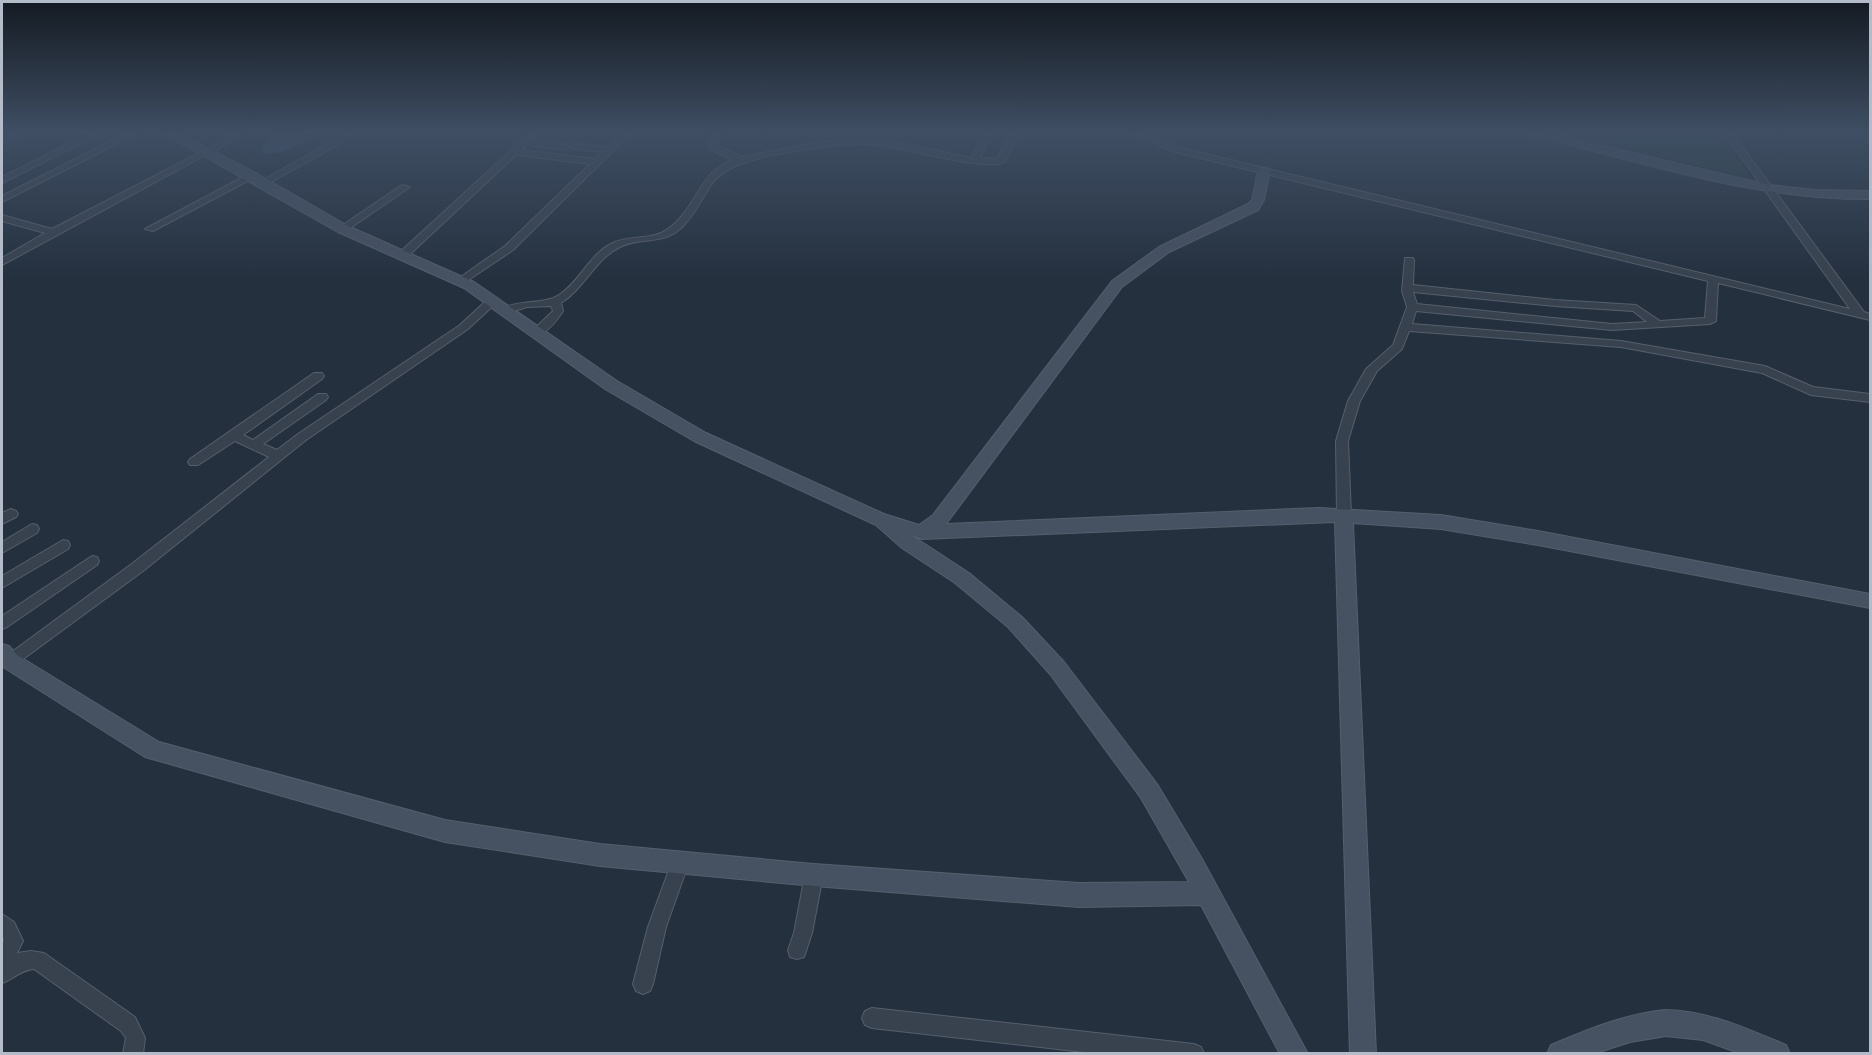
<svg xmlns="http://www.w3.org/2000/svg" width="1872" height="1055" viewBox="0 0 1872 1055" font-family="'Source Sans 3',sans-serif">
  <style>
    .green { fill: #263d3f }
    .water { fill: #384e68 }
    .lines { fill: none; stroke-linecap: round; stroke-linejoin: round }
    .street-casing { stroke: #565f6c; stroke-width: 2 }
    .secondary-casing { stroke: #565f6c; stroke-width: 2 }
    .street { fill: #38424e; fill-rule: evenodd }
    .secondary { fill: #465161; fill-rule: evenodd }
  </style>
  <rect width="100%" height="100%" fill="#24303e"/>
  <path class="green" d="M1561,133h157l34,46z"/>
  <path class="water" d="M270,133h41c-12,15 -29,21 -48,21v-7z"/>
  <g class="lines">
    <g class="street-casing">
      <g id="street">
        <path d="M11,133h11l-20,10v-6z"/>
        <path d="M91,133h11l-100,50v-6z"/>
        <path d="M127,133h11l-136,69v-6z"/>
        <path d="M232,133h10l-31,21h-4l-205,111v-7l43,-25 -43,-12v-6l50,14 155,-80z"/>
        <path d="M341,133h9l-14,13 -70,39 -8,-2 72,-41z"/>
        <path d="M530,133h9l-7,7 34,4 4,3 -4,3 -39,-5 -5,5 73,9 7,-7 -27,-3 -4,-3 4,-3 32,4 15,-14h9l-118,117 -49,33 -4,1 -5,-3 50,-35 85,-82 -74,-9 -109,102h-8v-4z"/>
        <path d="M713,133h8l-4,13 26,11 75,-15 45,-4 48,7 60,13 13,-25h8l-12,25 17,1 14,-26h8l-14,29c-15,10 -102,-14 -125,-17 -22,-2 -43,-1 -64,3 -28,4 -84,11 -102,33 -12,16 -19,35 -34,48 -18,16 -41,8 -60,18 -25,12 -36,42 -59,56l2,8c-7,11 -15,21 -27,25l-6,-3 23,-22 -2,-5 -24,1 -22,7 -4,-1v-4c19,-10 43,-4 58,-14 22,-14 31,-43 56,-53 17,-7 38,-2 53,-13 28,-19 31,-58 65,-69l-24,-11 1,-12z"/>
        <path d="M1130,133h12l39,15 669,161 -126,-176h8l132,179 6,2v6l-152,-37 -2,38 -6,3 -98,6 -196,-19 -4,13 209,17 144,25 48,21 57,7v8l-59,-7 -49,-22 -141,-26 -212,-16 -7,18 -25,22 -17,30 -12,40 3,74 -7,5 -5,-2 -2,-3 -1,-74 12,-40 18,-32 27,-24 14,-38 -5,-16 3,-33h8l1,2 -1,25 142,15 81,5 24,16 45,-3 3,-37 -533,-129zM1413,292l142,14 78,5 14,11 -35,2 -195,-20z"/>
        <path d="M249,174l8,2 -104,55 -8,-2z"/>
        <path d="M402,185l8,2 -64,44h-6v-4z"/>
        <path d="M492,298l5,3 -1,2 -28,26 -162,111 -163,131 -128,94 -5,2 -5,-2 -3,-4 3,-4 128,-94 136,-106 -34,-16 -37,24h-8l-2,-3 2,-3 124,-86h8l2,3 -2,3 -79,56 10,5 65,-46h8l2,3 -2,3 -63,44 14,6 21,-16 162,-109 28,-26z"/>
        <path d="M11,509l5,2 2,3 -2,3 -14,7v-11z"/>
        <path d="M32,524l5,1 2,4 -2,4 -35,20v-11z"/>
        <path d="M63,540l5,1 2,4 -2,4 -66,39v-12z"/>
        <path d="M92,556l5,1 2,4 -2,4 -90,62 -5,2v-13z"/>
        <path d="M680,854l6,2 3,6 -23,65 -13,57 -3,7 -7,3 -7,-3 -3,-7 15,-57 26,-71z"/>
        <path d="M814,867l6,2 3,6 -11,58 -8,24 -7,2 -7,-2 -2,-7 6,-17 11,-58 3,-6z"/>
        <path d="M2,914l12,8 9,19 -6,12 14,-2 13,2 91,64 10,21 -2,16h-20l3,-16 -5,-7 -87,-62c-14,1 -20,10 -32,14v-38l2,-5 -2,-6z"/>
        <path d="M872,1008l322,36 7,3 3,7h-103l-229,-26 -7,-3 -3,-7 3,-7z"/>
      </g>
    </g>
    <g class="secondary-casing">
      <g id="secondary">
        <path d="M163,133h15l78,40 92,53 126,56 143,99 89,52 178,81 35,11 14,-10 179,-234 47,-34 89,-43 4,-4 6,-29 6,-4 4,1 2,3 -6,29 -6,10 -89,42 -47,35 -176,237 373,-16 122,7 97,16 332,63v14l-332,-63 -97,-16 -88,-6 23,531h-26l-15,-532 -413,17 -11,-4 58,38 53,44 42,45 93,122 45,75 106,195h-28l-79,-149 -122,2 -265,-21 -214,-20 -155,-24 -300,-85 -142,-90 -1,-23 7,2 8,9 142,87 286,78 155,24 214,20 265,19 110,-1 -48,-84 -91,-124 -42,-47 -53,-44 -53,-35 -26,-23 -182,-84 -89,-52 -141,-101 -126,-56z"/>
        <path d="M1528,133h20l221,52 45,5 56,1v8c-114,1 -225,-36 -336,-63z"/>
        <path d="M1666,1010c43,1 82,19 120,35l4,9h-48l-39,-14 -37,-4 -36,6 -37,12h-46l4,-9c38,-16 74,-31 115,-35z"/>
      </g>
    </g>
    <use href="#street" class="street"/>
    <use href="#secondary" class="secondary"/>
  </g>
  <linearGradient id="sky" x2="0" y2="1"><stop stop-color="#141a22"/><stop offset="0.47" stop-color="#3f4e63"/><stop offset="1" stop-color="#3f4e63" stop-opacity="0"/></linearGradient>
  <rect width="1872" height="281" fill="url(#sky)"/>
  <rect width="1872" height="1055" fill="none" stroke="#b4bcc9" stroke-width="6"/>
</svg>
